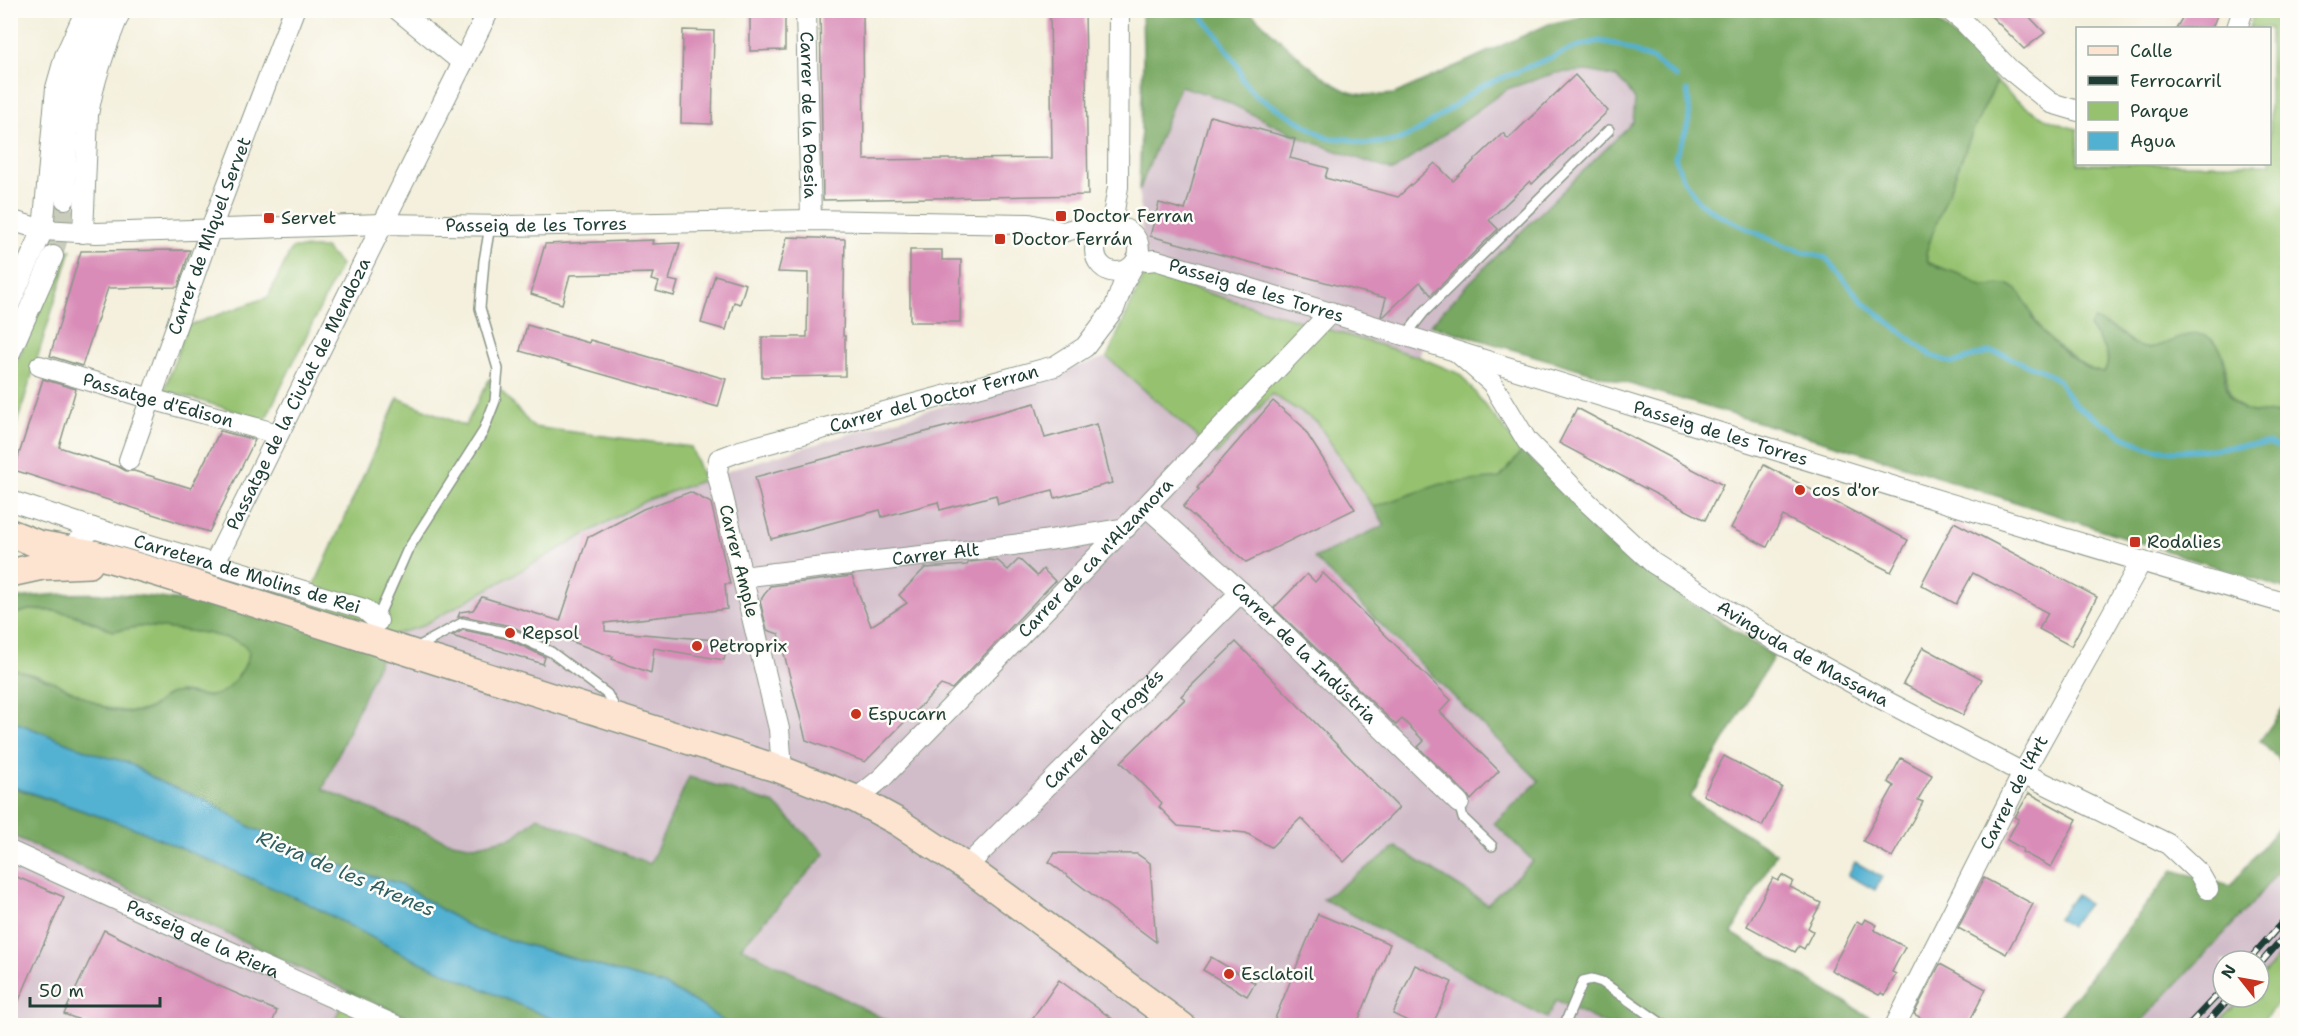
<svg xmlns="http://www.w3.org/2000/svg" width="2298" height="1036" viewBox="0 0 2298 1036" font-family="'Shantell Sans',sans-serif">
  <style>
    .industrial { fill: #d1bdc9 }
    .green { fill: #96c270; stroke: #5a8052; stroke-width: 1.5 }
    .forest { fill: #78a862; stroke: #4c724b; stroke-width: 1.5 }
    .water { fill: #52b1d1; stroke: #387782; stroke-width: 1.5 }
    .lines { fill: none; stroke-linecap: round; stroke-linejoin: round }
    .stream { stroke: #52b1d1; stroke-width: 5 }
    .building { fill: #d98cb7 }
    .street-tunnel { stroke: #c9ccbb; stroke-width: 20; stroke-dasharray: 20 10; stroke-linecap: butt }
    .lane-casing { stroke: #8a9688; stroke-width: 12 }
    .street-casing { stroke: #8a9688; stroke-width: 22 }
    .secondary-casing { stroke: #8a9688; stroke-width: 30 }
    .lane { stroke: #fff; stroke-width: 9 }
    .street { stroke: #fff; stroke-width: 20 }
    .secondary { stroke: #fde4d1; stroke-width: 27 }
    .rail-casing { stroke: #1f3d34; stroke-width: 7 }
    .rail { stroke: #fdfcf7; stroke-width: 4.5; stroke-dasharray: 14; stroke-linecap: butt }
    .poi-dot { fill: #c8321e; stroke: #fdfcf7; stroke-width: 2 }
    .labels { text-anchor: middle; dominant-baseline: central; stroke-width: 5; stroke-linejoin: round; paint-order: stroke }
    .street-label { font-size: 18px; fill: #1f3d34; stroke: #fdfcf7 }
    .poi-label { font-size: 18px; fill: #1f3d34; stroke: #fdfcf7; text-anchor: start }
    .water-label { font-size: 20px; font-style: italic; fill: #2e6063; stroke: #fdfcf7 }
  </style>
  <rect width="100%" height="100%" fill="#fdfcf7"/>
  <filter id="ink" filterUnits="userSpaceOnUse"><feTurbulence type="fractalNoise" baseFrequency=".0167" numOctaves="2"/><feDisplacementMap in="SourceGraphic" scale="12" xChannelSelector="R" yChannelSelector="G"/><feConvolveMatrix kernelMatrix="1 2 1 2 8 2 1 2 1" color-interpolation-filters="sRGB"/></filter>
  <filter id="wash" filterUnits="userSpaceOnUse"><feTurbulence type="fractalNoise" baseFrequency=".008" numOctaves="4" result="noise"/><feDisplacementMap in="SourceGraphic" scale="24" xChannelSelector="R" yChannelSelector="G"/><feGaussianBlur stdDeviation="1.35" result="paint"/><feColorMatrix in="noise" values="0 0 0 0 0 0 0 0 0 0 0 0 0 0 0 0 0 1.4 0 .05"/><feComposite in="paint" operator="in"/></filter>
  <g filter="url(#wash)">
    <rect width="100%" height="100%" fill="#f4f0dd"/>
    <g class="industrial">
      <path d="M1588,71l28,6 11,11 8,13 -2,21 -168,165 -35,38 -11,32 -274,-83 -6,-83 41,-105 37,11 84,41 92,33 114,-82 48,-16z"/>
      <path d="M1107,357l110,97 54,-61 46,29 68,103 -70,34 224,222 -6,80 -46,44 -91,-58 151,170 8,-17 52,25h-711l-155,-78 83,-93 -135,-77 -38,87 -112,-47 -26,19 -39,10 -27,-5 -124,-52 68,-154 29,-8 225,-126 100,-36z"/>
      <path d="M11,835l234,107 103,49 -16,34 -321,1z"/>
      <path d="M2287,860v86l-28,33v-18h-36v36h20l-4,6 -23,22 -78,1 113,-121z"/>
    </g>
    <g class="green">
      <path d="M2254,11h33v406c-12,-7 -28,-1 -41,-7 -21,-10 -18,-29 -21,-49 -2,-8 -7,-14 -11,-20l-69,7 -9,-2 -17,-14 -25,-12 -5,7c12,15 25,27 15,46l-9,-1 -15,-9 -36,-28 -26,-44 -8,-6 -29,1 -15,-9 -38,-14 -2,-10 7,-21 40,-102 24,-48c22,24 48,39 80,47l1,35h192v-136h-21z"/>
      <path d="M292,248h33l16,17 -76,155 -101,-30 23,-64 81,-29z"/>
      <path d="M67,250h4l-60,192v-68z"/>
      <path d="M1145,274l274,83 41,17 62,77 -22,27 -96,19 -31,10 -56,-85 -45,-28 -55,60 -110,-97z"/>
      <path d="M490,378l43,49 158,20 13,33 -59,21 -225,126 -29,8 -84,-33 91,-204 67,28z"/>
      <path d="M29,610l36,2 48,19 32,-5 61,7 28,7 11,6 4,7c-3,16 -20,41 -37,43 -11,1 -22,-5 -32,-4 -16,1 -25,18 -41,19 -33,3 -57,-15 -85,-29 -14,-7 -29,-9 -43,-14v-53z"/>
      <path d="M2287,946v46l-28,33h-43l27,-28h16v-18z"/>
      <path d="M348,991l80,34 -96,1z"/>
    </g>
    <g class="forest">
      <path d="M1142,11h107c25,22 68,67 98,80 13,6 33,4 47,3l155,-70 32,-7 3,-6h342l44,39 27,32 -24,48 -40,102 -7,21 2,9c12,7 26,9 38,15 5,2 11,8 16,9 13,1 24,-6 35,4 8,7 11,19 16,28 11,20 48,52 71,55 11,-19 -4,-31 -15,-47l5,-6c9,3 17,7 25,12 9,6 15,16 27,16 20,0 42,-21 62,-11 25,13 10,44 24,62 15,22 38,8 55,18v173l-411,-133 -446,-132 35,-38 168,-165 2,-22 -8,-12 -11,-11 -28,-6 -33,2 -48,16 -114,82 -92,-33 -84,-41 -37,-11 -41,105 4,-134z"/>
      <path d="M1522,451l142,134 110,71 -84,142 86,55 -44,80 147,90 -2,2h-270l-51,-25 -9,18 -224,-119 73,-52 91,57 46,-43 -39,-38 45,-42 -225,-223 71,-33 -12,-18 68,-23 59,-6z"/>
      <path d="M225,576l82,26 84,33 -68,154 124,52 27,5 39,-9 25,-20 112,47 39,-87 86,27 50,50 -84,93 155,78h-168l-28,-20 -36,-20 -189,-55 -77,-47 -38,-10 -108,-45 -46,-28 -46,-18 -33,-20 -29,-7 -87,-35 -1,-52 44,14 54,27c12,4 35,6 46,-3 7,-5 10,-11 18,-13 13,-3 25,4 38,3 18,-1 36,-27 39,-43l-4,-7 -11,-6 -28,-7 -61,-7 -32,5 -33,-15 -29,-6h-22l-18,5v-16c67,-9 134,-7 201,8z"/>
      <path d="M2287,703v65l-27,-27z"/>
      <path d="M11,787l126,42 168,73 104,55 157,68h-138l-80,-34 -103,-49 -234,-107z"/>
      <path d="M2287,817v43l-36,45 -113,120 -86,1 121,-156 57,16z"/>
    </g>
    <g class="water">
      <path d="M10,720l88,35 29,7 33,20 46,18 46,28 108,45 38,10 77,47 189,55 36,20 28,20h-162l-157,-68 -104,-55 -168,-73 -126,-43z"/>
      <path d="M1855,862l27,15 -7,13 -27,-15z"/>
      <path d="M2076,894l12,10 -18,23 -12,-9z"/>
    </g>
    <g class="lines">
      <g class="stream">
        <path d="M1196,10l22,26 21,32 3,11 13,16 72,43 21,1 17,5 31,-3 23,-10 61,-44 99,-41 21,-5 20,4 33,15 23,17"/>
        <path d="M1687,90c6,31 0,39 -12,67l8,22 16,23 20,13 67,32 40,11 36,43 70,55 21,7 35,-11 19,3 7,5 28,10 16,10 15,23 17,12 42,26 23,8 19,2 37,-2 58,-6 11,5 8,9"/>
      </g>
    </g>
    <g id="blocks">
      <g class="building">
        <path d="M750,10h35v40l-35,1z"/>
        <path d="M820,10h43l1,150 188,-2 -2,-148h35l3,185 -265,5z"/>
        <path d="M1985,10h38l22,23 -21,16z"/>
        <path d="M2187,10h32l-7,18h-36z"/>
        <path d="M683,30l31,1 -2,93 -31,-1z"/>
        <path d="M1575,75l33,36 -76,73 -2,-3 -41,39 9,9 -67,66 -11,-13 -36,34h-3l5,-18 -236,-62 9,-33 26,7 25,-94 85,23 -5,19 38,10 -3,10 73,19 37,-34 18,18 50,-48 5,6z"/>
        <path d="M787,237l58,2 -2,97h2v40l-83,1v-40h45l1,-64 -30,-1z"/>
        <path d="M653,240l-1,4 28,-1 -11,37 9,2 -4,14 -18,-5 3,-9 -8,-2 2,-7 -83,2 -8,29 -31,-10 14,-50z"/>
        <path d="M190,250l-12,37 -70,1 -26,78 -32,-10 31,-105z"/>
        <path d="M910,250h32v10h19l-1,62h-50z"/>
        <path d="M715,275l31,9 -6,20 -6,-2 -8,28 -25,-7z"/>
        <path d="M527,325l62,18 1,-3 136,39 -8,28 -198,-56z"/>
        <path d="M43,379l33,10 -17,58 60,20 7,4h8l57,17 29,-57 35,9 -46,92 -195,-62z"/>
        <path d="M1273,401l29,25 53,83 -109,53 -63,-55 16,-18 -2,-1z"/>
        <path d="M1035,403l10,35 52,-14 15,59 -57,15 -2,-8 -55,14 -2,-9 -56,15 -2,-8 -56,15 -2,-7 -109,29 -16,-62z"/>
        <path d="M1577,408l146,77 -18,35 -146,-77z"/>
        <path d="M1764,465l144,75 -17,32 -108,-56 -16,31 -36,-19z"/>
        <path d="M690,492l21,11 19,81h-5l2,25 -122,14v8l123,10 -4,19 -70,-12 -3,25 -39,-14 1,-2 -61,-23 -3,10 -38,-18 -48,-10 -5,1 2,-5 13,-2 9,-13 78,24 28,-85h4l51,-27z"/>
        <path d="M1954,522l143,75 -26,49 -32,-17 9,-16 -75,-40 -17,31 -35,-19z"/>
        <path d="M1019,559l18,17 6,-7 12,12 -103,108 -11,-4 -76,77 -59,-22 -27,-106 -12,-4 -7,-29 10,-15 82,-10 19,50 36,-23 -8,-8 26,-27 42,-3 2,-3 19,-2 10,1 10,9z"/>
        <path d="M1323,573l128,127 -11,12 59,59 -28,29 -4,-6 -49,-47 6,-6 -22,-22 -6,6 -122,-117 33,-34 8,8z"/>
        <path d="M463,630l45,9 37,18 -2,7 -91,-28z"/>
        <path d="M1236,642l163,166 -55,54 -43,-44 -30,29 -25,-14 -68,-7 -19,-19 3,-4 -41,-41 64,-63 -4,-3z"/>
        <path d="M1923,647l59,32 -19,36 -60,-31z"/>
        <path d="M1724,756l58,31 -20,39 -59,-31z"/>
        <path d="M1901,758l31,17 -14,25 5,2 -31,55 -29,-16 31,-55 -6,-4z"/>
        <path d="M2029,793l48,26 -26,48 -29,-15 1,-3 -16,-9 12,-21 -4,-2z"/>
        <path d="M1055,853l82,1 13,9 6,79 -107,-80z"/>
        <path d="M10,874l54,23 -54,124z"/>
        <path d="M1782,875l11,6 -3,6 31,16 -13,25 5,3 -9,18 -5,-3 -4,6 -48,-26 26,-48 5,3z"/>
        <path d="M1984,878l49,26 -27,50 -48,-26z"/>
        <path d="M1318,914l72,30 -34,82h-75l-7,-5z"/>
        <path d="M1865,919l12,6 -3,5 31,17 -13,25 4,2 -11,21 -4,-2 -2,2 -48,-25 26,-49 5,3z"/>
        <path d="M104,930l99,49 74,32 -6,15h-175l-32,-12z"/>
        <path d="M1211,957l44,26 -8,13 -44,-26z"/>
        <path d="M1940,964l46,25 -19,37h-32l-21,-12z"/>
        <path d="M1415,965l37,17 -20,44h-14l-25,-12z"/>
        <path d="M1059,980l63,46h-95z"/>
      </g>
    </g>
  </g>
  <g filter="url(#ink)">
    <use href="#blocks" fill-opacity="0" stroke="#8a9688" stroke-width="1.5"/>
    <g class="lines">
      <path class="street-tunnel" d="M53,256l8,-30 4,-27"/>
      <g class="lane-casing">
        <g id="lane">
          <path d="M1406,335l18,-23 185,-182"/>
          <path d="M378,621l3,-11 26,-59 76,-119 12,-31 3,-32 -18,-61 4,-47 6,-35"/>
          <path d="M414,649l48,-26 48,10 41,19 56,42 10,17"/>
          <path d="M1459,803l4,15 29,28"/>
          <path d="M1564,1026l19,-45 9,-2 10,3 63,44"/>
        </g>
      </g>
      <g class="street-casing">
        <g id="street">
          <path d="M398,10l65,53"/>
          <path id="s1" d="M806,10l5,210"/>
          <path d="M1949,10l15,12 45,47 42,34 27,8"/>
          <path d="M2237,28l6,-18"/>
          <path d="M65,199c2,-40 1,-81 11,-120 6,-24 17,-46 28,-69"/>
          <path id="s2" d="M10,220l33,10 53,3 287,-9 123,2 305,-6 218,4 34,8 14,-4 25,5"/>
          <circle cx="1117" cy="250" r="22"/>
          <path d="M1111,228l7,-41 1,-177"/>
          <path d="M83,233l5,-118c6,-37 18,-70 33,-105"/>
          <path id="s3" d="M1138,259l9,2 8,-1c378,112 753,235 1133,344"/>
          <path d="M10,303l33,-73 13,-142 9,-32 21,-46"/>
          <path d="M10,353l43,-97"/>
          <path id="s4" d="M1458,353l34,30 35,58 60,61 66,61 121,77 106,58 143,75 145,71 31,29 9,16"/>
          <path id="s5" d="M40,366l111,33 127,35"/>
          <path id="s6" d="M129,460l81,-229 84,-221"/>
          <path d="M14,502l79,26"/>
          <path id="s7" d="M1146,506l95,86 218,211"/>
          <path id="s8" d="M70,549l23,-21 271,81 14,12"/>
          <path id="s9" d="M214,564l275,-554"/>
          <path id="s10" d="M743,577c128,-17 256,-27 383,-49"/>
          <path id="s11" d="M782,770l-3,-41 -62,-257 2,-13 21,-8 315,-85 30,-19 29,-38 10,-27 9,-16"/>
          <path id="s12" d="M856,799l26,-21 264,-272 185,-194"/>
          <path id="s13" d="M10,851l212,97 174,78"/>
          <path id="s14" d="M966,867l275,-275"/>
          <path id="s15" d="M1895,1026l128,-253 118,-211"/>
        </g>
      </g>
      <g class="secondary-casing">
        <g id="secondary">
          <path d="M10,533l28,11 56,10 65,19 623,197 74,29 42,23 68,45 216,159"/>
          <path d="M10,573l32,-7 47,-2"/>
        </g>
      </g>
      <use href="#lane" class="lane"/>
      <use href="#street" class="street"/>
      <use href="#secondary" class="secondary"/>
      <g class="rail-casing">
        <g id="rail">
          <path d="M2248,961l40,-45"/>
          <path d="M2259,965l29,-33"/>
          <path d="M2188,1026l35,-37"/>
          <path d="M2204,1026l26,-29"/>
        </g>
      </g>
      <use href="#rail" class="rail"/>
    </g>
  </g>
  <g class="poi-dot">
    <rect x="1055" y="210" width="12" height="12" rx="3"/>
    <rect x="263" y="212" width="12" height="12" rx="3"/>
    <rect x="994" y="233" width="12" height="12" rx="3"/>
    <circle cx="1800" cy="490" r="6"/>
    <rect x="2129" y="536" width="12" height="12" rx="3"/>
    <circle cx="510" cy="633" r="6"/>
    <circle cx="697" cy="646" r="6"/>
    <circle cx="856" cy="714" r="6"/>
    <circle cx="1229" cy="974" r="6"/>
  </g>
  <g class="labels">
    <g class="street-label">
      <text stroke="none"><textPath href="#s1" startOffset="105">Carrer de la Poesia</textPath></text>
      <text stroke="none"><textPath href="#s2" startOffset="528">Passeig de les Torres</textPath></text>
      <text stroke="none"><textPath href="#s6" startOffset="238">Carrer de Miquel Servet</textPath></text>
      <text stroke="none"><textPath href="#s3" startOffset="123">Passeig de les Torres</textPath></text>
      <text stroke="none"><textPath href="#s9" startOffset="190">Passatge de la Ciutat de Mendoza</textPath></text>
      <text stroke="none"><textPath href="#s11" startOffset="542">Carrer del Doctor Ferran</textPath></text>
      <text stroke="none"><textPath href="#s5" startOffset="123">Passatge d'Edison</textPath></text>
      <text stroke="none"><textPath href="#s3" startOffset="609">Passeig de les Torres</textPath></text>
      <text stroke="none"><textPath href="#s10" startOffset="194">Carrer Alt</textPath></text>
      <text stroke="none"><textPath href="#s12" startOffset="340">Carrer de ca n'Alzamora</textPath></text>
      <text transform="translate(739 561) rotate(76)">Carrer Ample</text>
      <text stroke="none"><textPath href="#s8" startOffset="192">Carretera de Molins de Rei</textPath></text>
      <text stroke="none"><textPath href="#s7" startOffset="216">Carrer de la Indústria</textPath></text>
      <text stroke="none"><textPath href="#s4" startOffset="464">Avinguda de Massana</textPath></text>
      <text stroke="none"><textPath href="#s14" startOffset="195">Carrer del Progrés</textPath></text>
      <text stroke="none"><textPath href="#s15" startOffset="262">Carrer de l'Art</textPath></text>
      <text stroke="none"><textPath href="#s13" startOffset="212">Passeig de la Riera</textPath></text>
    </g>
    <g class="poi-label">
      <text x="1073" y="216">Doctor Ferran</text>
      <text x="281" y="218">Servet</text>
      <text x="1012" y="239">Doctor Ferrán</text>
      <text x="1812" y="490">cos d'or</text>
      <text x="2147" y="542">Rodalies</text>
      <text x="522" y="633">Repsol</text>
      <text x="709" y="646">Petroprix</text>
      <text x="868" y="714">Espucarn</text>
      <text x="1241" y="974">Esclatoil</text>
    </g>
    <g class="water-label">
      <text transform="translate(346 873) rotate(23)">Riera de les Arenes</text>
    </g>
  </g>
  <rect width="2298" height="1036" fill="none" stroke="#fdfcf7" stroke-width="36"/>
  <rect x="2076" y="27" width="195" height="138" fill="#fdfcf7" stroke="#a4b0a9" stroke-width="1.5"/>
  <rect x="2088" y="46" width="30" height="9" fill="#fde4d1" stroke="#a4b0a9" stroke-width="1.5"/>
  <text x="2130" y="57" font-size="18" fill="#1f3d34">Calle</text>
  <rect x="2088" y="76" width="30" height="9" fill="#1f3d34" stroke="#a4b0a9" stroke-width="1.5"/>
  <text x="2130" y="87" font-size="18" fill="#1f3d34">Ferrocarril</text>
  <rect x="2088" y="102" width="30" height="18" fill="#96c270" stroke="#a4b0a9" stroke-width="1.5"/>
  <text x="2130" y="117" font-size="18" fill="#1f3d34">Parque</text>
  <rect x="2088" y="132" width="30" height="18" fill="#52b1d1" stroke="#a4b0a9" stroke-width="1.5"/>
  <text x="2130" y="147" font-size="18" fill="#1f3d34">Agua</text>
  <g transform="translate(2241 979) rotate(301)"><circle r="28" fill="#fdfcf7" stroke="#a4b0a9" stroke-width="1.5"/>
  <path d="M0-4.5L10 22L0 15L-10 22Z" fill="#c8321e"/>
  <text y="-9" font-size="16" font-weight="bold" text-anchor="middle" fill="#1f3d34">N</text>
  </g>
  <path d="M30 997v9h130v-9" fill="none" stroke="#1f3d34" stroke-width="3"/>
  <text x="39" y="997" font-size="18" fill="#1f3d34" stroke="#fdfcf7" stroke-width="4.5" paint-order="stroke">50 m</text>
</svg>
